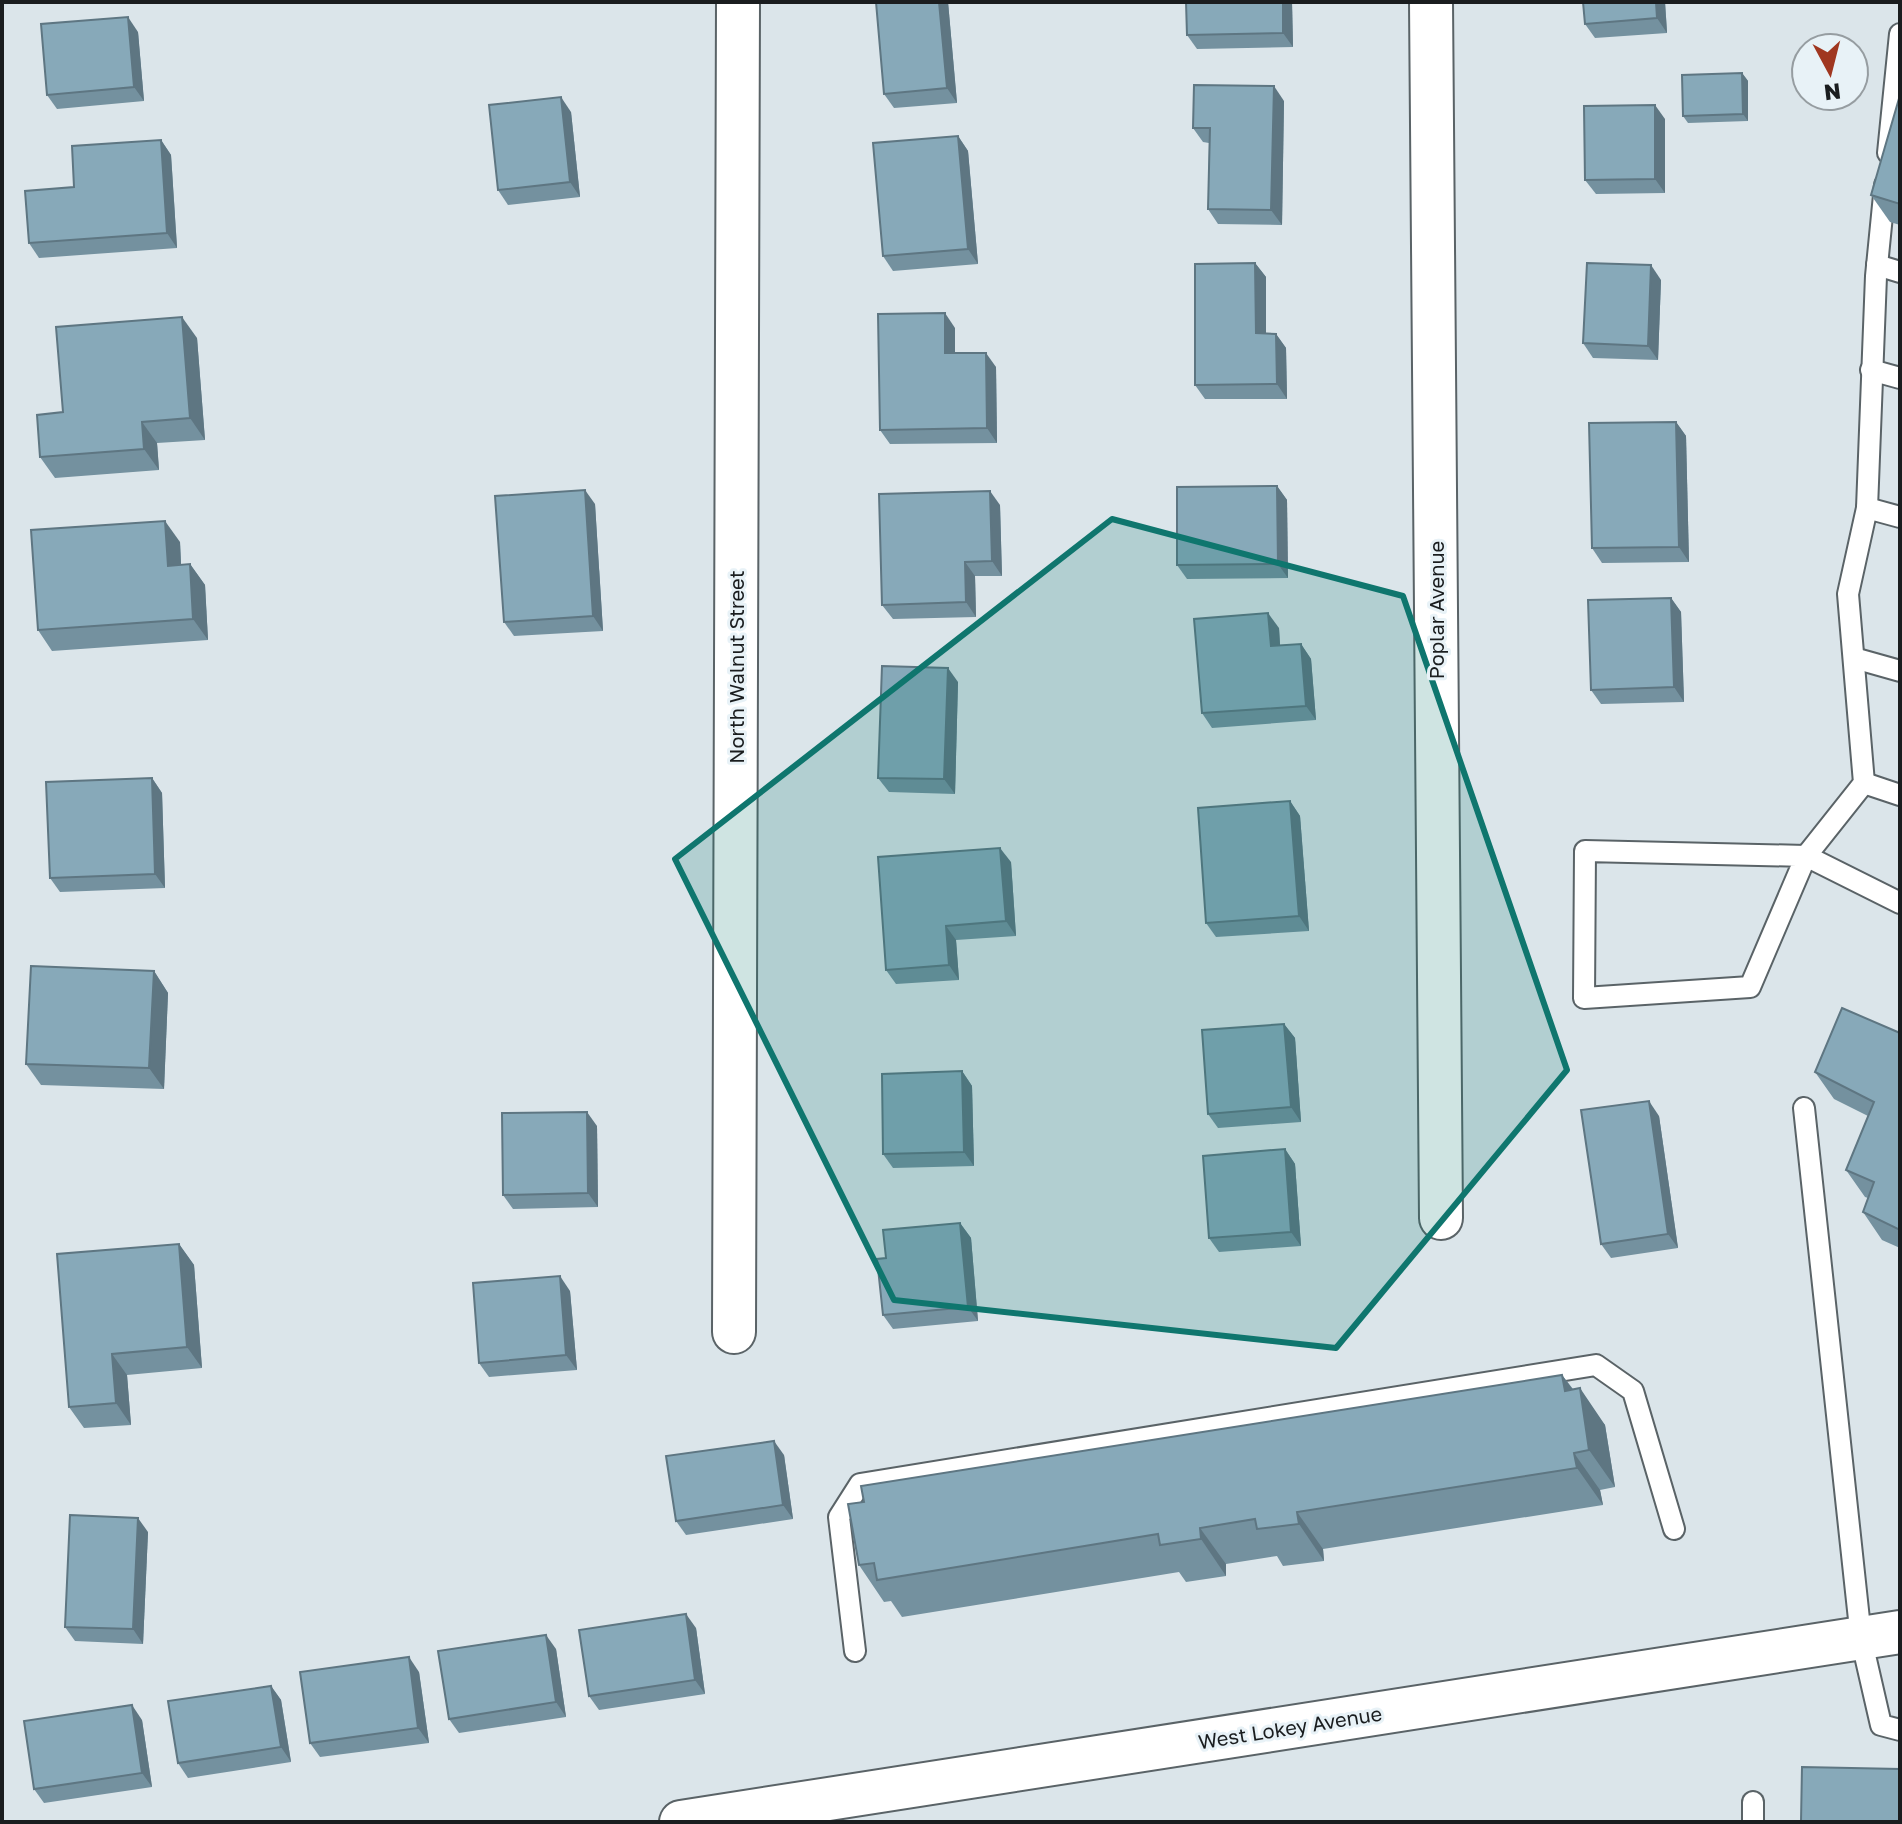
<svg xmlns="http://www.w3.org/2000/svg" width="1902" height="1824" viewBox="0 0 1902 1824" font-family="'Golos Text',sans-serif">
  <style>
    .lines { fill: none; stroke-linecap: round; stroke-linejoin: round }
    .lane-casing { stroke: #5a6367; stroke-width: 24 }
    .street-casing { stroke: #5a6367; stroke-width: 46 }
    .lane { stroke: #fff; stroke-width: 20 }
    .street { stroke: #fff; stroke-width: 42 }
    .wall { fill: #74919f }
    .shaded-wall { fill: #5e7682 }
    .building { fill: #87a9b9; stroke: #5e7682; stroke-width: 2 }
    .marked { fill: #0f766e; fill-opacity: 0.2; stroke: #0f766e; stroke-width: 6; stroke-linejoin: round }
    .labels { text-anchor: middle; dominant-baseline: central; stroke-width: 6; stroke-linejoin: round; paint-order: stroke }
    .street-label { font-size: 20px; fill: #1a1d1f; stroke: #e8f2f7 }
  </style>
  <rect width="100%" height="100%" fill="#dbe5ea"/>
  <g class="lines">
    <g class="lane-casing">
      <g id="lane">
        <path d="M1888,153l12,-119"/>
        <path d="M1885,185l-9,91 -9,232 -19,86 16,189 -58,73 -56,131 -166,11 1,-147 221,5 94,47"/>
        <path d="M1877,265l23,7"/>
        <path d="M1871,370l29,8"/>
        <path d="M1867,508l33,9"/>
        <path d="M1854,658l46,13"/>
        <path d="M1864,783l36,12"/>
        <path d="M1804,1108l57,530 20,87 19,5"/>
        <path d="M855,1651l-16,-134 21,-33 736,-119 37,26 41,138"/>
        <path d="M1753,1822v-20"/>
      </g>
    </g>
    <g class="street-casing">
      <g id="street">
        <path d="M1431,2l10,1216"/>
        <path d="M734,1332l4,-1330"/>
        <path d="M681,1822l1219,-190"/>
      </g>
    </g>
    <use href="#lane" class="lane"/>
    <use href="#street" class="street"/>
  </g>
  <g class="wall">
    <path d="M876,2h72l9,101 -63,5 -10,-14z"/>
    <path d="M1292,2l1,45 -96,2 -10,-14z"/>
    <path d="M1583,2h82l2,31 -72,5 -10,-14z"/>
    <path d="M138,32l6,69 -87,8 -10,-14z"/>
    <path d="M1742,73l6,8v40l-60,2 -5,-7z"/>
    <path d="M1900,95v130l-10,-3 -19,-27z"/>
    <path d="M1284,101l-2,124 -64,-1 -10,-15 1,-66 -6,-1 -10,-14z"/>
    <path d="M571,112l9,85 -72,8 -10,-15z"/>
    <path d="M1665,119v74l-69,1 -11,-14z"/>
    <path d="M958,136l10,15 10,113 -85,7 -10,-15z"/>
    <path d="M161,140l10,15 6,93 -138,10 -10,-15 45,-56z"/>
    <path d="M1255,263l11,14v57h10l10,14 1,51h-82l-10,-14z"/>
    <path d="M1661,280l-3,80 -65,-2 -10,-15z"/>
    <path d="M955,328v25l41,14 1,76 -107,1 -10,-14z"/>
    <path d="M197,338l8,102 -48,3 2,27 -104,8 -15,-21 23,-45z"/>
    <path d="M1676,422l10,14 3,126 -87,1 -10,-15z"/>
    <path d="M1277,486l10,14 1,78 -101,1 -10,-14z"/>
    <path d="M595,504l8,127 -89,5 -10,-14z"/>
    <path d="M1000,505l2,71h-27l1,41 -83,2 -11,-14z"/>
    <path d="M180,542l1,22h9l15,21 3,55 -156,11 -14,-21z"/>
    <path d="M1671,598l10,14 3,90 -83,2 -10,-14z"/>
    <path d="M1279,628l1,18 21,-2 10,15 5,61 -104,8 -10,-15z"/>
    <path d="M958,682l-3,112 -66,-2 -11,-14z"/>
    <path d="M152,778l10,15 3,95 -105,4 -10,-14z"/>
    <path d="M1290,801l10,15 9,115 -93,6 -10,-14z"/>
    <path d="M1011,862l5,74 -60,4 3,40 -63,4 -10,-14z"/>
    <path d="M154,971l14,22 -4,96 -123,-4 -15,-21z"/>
    <path d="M1284,1024l11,14 6,84 -83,6 -10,-14z"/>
    <path d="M1900,1033v215l-18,-8 -19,-28 5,-14 -3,-1 -19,-27 22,-54 -34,-17 -19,-27z"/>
    <path d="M962,1071l10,15 2,80 -81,2 -10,-14z"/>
    <path d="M1659,1116l19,132 -67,10 -10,-14z"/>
    <path d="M597,1126l1,81 -85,2 -10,-14z"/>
    <path d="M1285,1149l10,15 6,82 -82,6 -10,-14z"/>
    <path d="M960,1223l11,15 7,83 -85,8 -10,-14 3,-57z"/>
    <path d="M179,1244l15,21 8,103 -75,7 4,50 -47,3 -15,-21z"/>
    <path d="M570,1291l7,79 -88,7 -10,-14z"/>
    <path d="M1562,1375l11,14 32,36 10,62 -15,3 3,15 -280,44 1,12 -41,5 -6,-10 -51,8v12l-40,6 -7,-10 -277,45 -11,-16 -7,1 -25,-37 5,-63z"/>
    <path d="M784,1455l9,64 -107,16 -10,-14z"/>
    <path d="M148,1532l-5,112 -68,-3 -10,-14z"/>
    <path d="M696,1628l9,66 -106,16 -10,-14z"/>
    <path d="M556,1649l10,68 -107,16 -10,-14z"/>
    <path d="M419,1672l10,71 -109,14 -10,-14z"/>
    <path d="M271,1686l10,14 10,62 -103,16 -10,-15z"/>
    <path d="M142,1720l10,67 -108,16 -10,-14z"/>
  </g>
  <g class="shaded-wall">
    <path d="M939,2h9l9,101 -10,-15z"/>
    <path d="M1283,2h9l1,45 -10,-14z"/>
    <path d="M1656,2h9l2,31 -10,-15z"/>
    <path d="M128,17l10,15 6,69 -10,-14z"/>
    <path d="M1742,73l6,8v40l-5,-7z"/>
    <path d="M1274,86l10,15 -2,124 -11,-15z"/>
    <path d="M561,97l10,15 9,85 -10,-15z"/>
    <path d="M1655,105l10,14v74l-10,-14z"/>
    <path d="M958,136l10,15 10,113 -10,-15z"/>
    <path d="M161,140l10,15 6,93 -10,-15z"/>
    <path d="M1255,263l11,14v71l-10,-15z"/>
    <path d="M1651,265l10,15 -3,80 -10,-14z"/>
    <path d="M945,313l10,15v39l-10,-14z"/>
    <path d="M182,317l15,21 8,102 -15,-22z"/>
    <path d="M1276,334l10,14 1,51 -10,-15z"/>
    <path d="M986,353l10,14 1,76 -10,-15z"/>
    <path d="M142,422l15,21 2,27 -15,-21z"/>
    <path d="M1676,422l10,14 3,126 -10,-15z"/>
    <path d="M1277,486l10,14 1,78 -10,-14z"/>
    <path d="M585,490l10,14 8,127 -10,-15z"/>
    <path d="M990,491l10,14 2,71 -10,-15z"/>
    <path d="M165,521l15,21 2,45 -14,-21z"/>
    <path d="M965,562l10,14 1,41 -10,-15z"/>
    <path d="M190,564l15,21 3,55 -15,-21z"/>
    <path d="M1671,598l10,14 3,90 -10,-15z"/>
    <path d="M1268,613l11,15 2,33 -10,-15z"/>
    <path d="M1301,644l10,15 5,61 -10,-14z"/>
    <path d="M948,668l10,14 -3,112 -11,-15z"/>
    <path d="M152,778l10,15 3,95 -10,-14z"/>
    <path d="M1290,801l10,15 9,115 -10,-15z"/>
    <path d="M1000,848l11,14 5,74 -10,-15z"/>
    <path d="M946,926l10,14 3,40 -10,-15z"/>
    <path d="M154,971l14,22 -4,96 -15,-21z"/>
    <path d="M1284,1024l11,14 6,84 -10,-15z"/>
    <path d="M962,1071l10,15 2,80 -10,-14z"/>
    <path d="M1649,1101l10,15 19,132 -10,-14z"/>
    <path d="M587,1112l10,14 1,81 -10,-14z"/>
    <path d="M1285,1149l10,15 6,82 -10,-14z"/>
    <path d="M960,1223l11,15 7,83 -10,-14z"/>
    <path d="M179,1244l15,21 8,103 -15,-21z"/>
    <path d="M560,1276l10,15 7,79 -11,-15z"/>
    <path d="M112,1354l15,21 4,50 -15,-22z"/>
    <path d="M1562,1375l20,27 -2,-14 25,37 10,62 -26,-37 -24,-59z"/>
    <path d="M774,1441l10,14 9,64 -10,-14z"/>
    <path d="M1574,1453l26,37 3,15 -26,-37z"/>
    <path d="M1297,1512l26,37 1,12 -25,-37z"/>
    <path d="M138,1518l10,14 -5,112 -10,-15z"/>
    <path d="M1200,1528l26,36v12l-25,-37z"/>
    <path d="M686,1614l10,14 9,66 -10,-14z"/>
    <path d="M546,1635l10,14 10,68 -10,-15z"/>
    <path d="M409,1657l10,15 10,71 -11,-15z"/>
    <path d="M271,1686l10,14 10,62 -10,-15z"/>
    <path d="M132,1705l10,15 10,67 -10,-14z"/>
  </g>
  <g class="building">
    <path d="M876,2h63l8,86 -63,6z"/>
    <path d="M1186,2h97v31l-96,2z"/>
    <path d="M1583,2h73l1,16 -72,6z"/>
    <path d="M128,17l6,70 -87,8 -6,-71z"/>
    <path d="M1742,73l1,41 -60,2 -1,-41z"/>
    <path d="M1194,85l80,1 -3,124 -63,-1 2,-81h-17z"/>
    <path d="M1900,95v109l-29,-9z"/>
    <path d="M561,97l9,85 -72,8 -9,-85z"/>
    <path d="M1655,105v74l-70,1 -1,-74z"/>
    <path d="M958,136l10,113 -85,7 -10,-113z"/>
    <path d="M161,140l6,93 -138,10 -4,-52 49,-4 -2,-41z"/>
    <path d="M1255,263l1,70 20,1 1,50 -82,1v-121z"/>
    <path d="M1587,263l64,2 -3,81 -65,-3z"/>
    <path d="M945,313v40h41l1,75 -107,2 -2,-116z"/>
    <path d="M182,317l8,101 -48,4 2,27 -104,8 -3,-42 26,-3 -7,-85z"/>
    <path d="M1676,422l3,125 -87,1 -3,-125z"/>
    <path d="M1277,486l1,78 -101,1v-78z"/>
    <path d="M585,490l8,126 -89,6 -9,-126z"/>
    <path d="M990,491l2,70 -27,1 1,40 -84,3 -3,-111z"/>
    <path d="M165,521l3,45 22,-2 3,55 -155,11 -7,-100z"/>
    <path d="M1671,598l3,89 -83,3 -3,-90z"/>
    <path d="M1268,613l3,33 30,-2 5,62 -104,7 -8,-94z"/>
    <path d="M882,666l66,2 -4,111 -66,-1z"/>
    <path d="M152,778l3,96 -105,4 -4,-96z"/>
    <path d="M1290,801l9,115 -93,7 -8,-115z"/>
    <path d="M1000,848l6,73 -60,5 3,39 -63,5 -8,-113z"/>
    <path d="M31,966l123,5 -5,97 -123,-4z"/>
    <path d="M1842,1008l58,25v197l-37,-18 11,-30 -28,-12 28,-68 -59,-30z"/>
    <path d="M1284,1024l7,83 -83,7 -6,-84z"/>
    <path d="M962,1071l2,81 -81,2 -1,-80z"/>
    <path d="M1649,1101l19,133 -67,10 -20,-134z"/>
    <path d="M587,1112l1,81 -85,2 -1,-82z"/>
    <path d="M1285,1149l6,83 -82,6 -6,-82z"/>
    <path d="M960,1223l8,84 -85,8 -6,-56 9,-1 -3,-28z"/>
    <path d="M179,1244l8,103 -75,7 4,49 -47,4 -12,-153z"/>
    <path d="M560,1276l6,79 -87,8 -6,-80z"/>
    <path d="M1562,1375l3,16 15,-3 9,62 -15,3 3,15 -280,44 2,12 -42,5 -2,-10 -55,9 1,11 -41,6 -2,-11 -281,46 -3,-17 -15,2 -11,-61 16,-2 -3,-16z"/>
    <path d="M774,1441l9,64 -107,16 -10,-65z"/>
    <path d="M70,1515l68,3 -5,111 -68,-2z"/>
    <path d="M686,1614l9,66 -106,16 -10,-66z"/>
    <path d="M546,1635l10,67 -107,17 -11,-68z"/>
    <path d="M409,1657l9,71 -108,15 -10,-71z"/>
    <path d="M271,1686l10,61 -103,16 -10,-62z"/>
    <path d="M132,1705l10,68 -108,16 -10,-68z"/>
    <path d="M1802,1767l98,2v53h-99z"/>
  </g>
  <path class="marked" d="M1112,519l291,77 164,474 -231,278 -442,-48 -219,-441z"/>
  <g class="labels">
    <g class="street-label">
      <text transform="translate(1436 610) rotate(-90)">Poplar Avenue</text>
      <text transform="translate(736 667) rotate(-90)">North Walnut Street</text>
      <text transform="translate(1290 1727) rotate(-9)">West Lokey Avenue</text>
    </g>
  </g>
  <rect width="1902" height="1824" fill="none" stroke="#1a1d1f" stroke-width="8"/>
  <g transform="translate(1830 72) rotate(173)"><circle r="38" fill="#e8f2f7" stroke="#969da1" stroke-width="2"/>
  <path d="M0-6L14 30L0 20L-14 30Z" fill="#a03720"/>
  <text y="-12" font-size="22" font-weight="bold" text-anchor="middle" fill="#1a1d1f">N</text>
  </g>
</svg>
